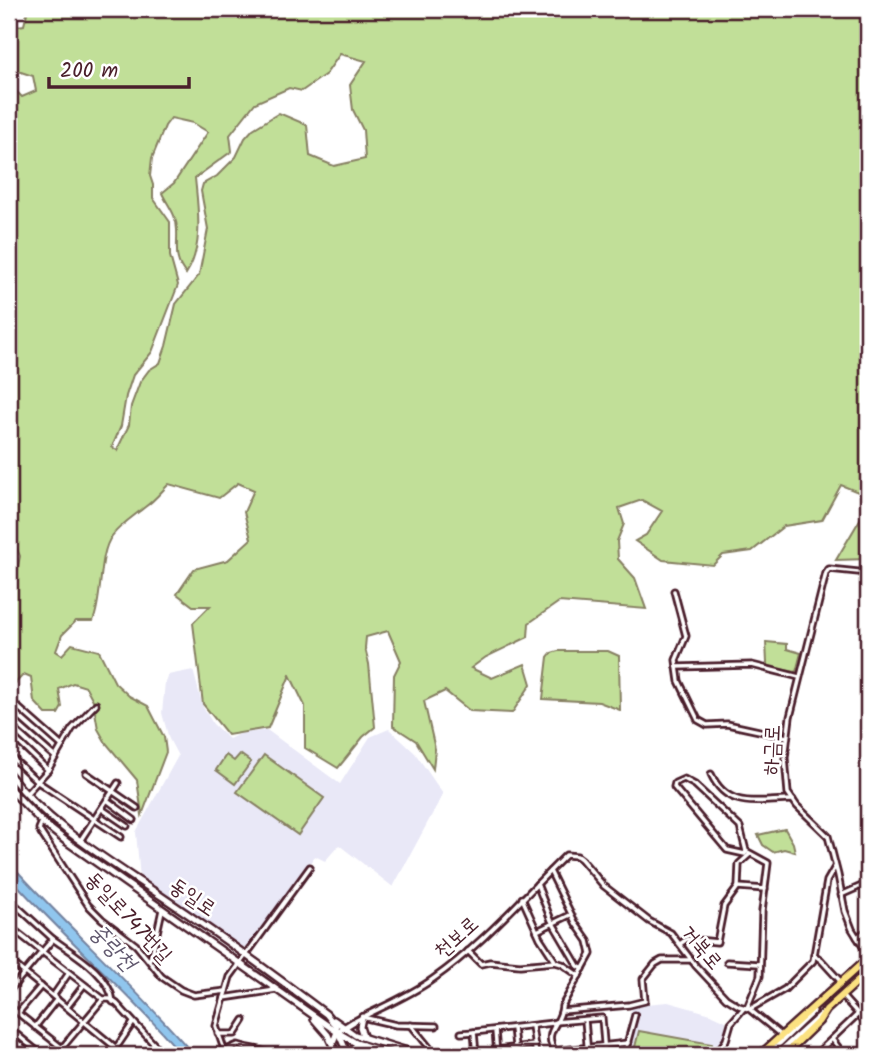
<svg xmlns="http://www.w3.org/2000/svg" width="877" height="1064" viewBox="0 0 877 1064" font-family="Kalam,'Poor Story',sans-serif">
  <style>
    .built { fill: #e9e8f7 }
    .green { fill: #c1df98; stroke: #867f62; stroke-width: 2; fill-rule: evenodd }
    .water { fill: #90c6ee; stroke: #7483a0; stroke-width: 2 }
    .lines { fill: none; stroke-linecap: round; stroke-linejoin: round }
    .street-casing { stroke: #4a1f2b; stroke-width: 9 }
    .secondary-casing { stroke: #4a1f2b; stroke-width: 10 }
    .primary-casing { stroke: #4a1f2b; stroke-width: 11 }
    .street { stroke: #fff; stroke-width: 3.5 }
    .secondary { stroke: #fff; stroke-width: 5 }
    .primary { stroke: #fbe180; stroke-width: 6 }
    .labels { text-anchor: middle; dominant-baseline: central; stroke-width: 5; stroke-linejoin: round; paint-order: stroke }
    .street-label { font-size: 21px; fill: #4a1f2b; stroke: #fff }
    .water-label { font-size: 23px; font-style: italic; fill: #62596f; stroke: #fff }
  </style>
  <rect width="100%" height="100%" fill="#fff"/>
  <filter id="ink" filterUnits="userSpaceOnUse"><feTurbulence type="fractalNoise" baseFrequency=".0143" numOctaves="2"/><feDisplacementMap in="SourceGraphic" scale="14" xChannelSelector="R" yChannelSelector="G"/><feConvolveMatrix kernelMatrix="1 2 1 2 8 2 1 2 1" color-interpolation-filters="sRGB"/></filter>
  <g filter="url(#ink)">
    <g class="built">
      <path d="M193,670l10,37 10,17 16,15 12,-6 26,-3 73,54 30,-47 19,-8 26,24 28,41 -50,93 -54,-42 -14,16 -10,-5 -68,91h-10l-97,-68 -4,-47 42,-76 -9,-17 -7,-26 3,-31 3,-7z"/>
      <path d="M668,1002l43,12 15,7 -2,16 -13,18h-84l10,-39 -7,-2 2,-6 3,-3z"/>
    </g>
    <g class="green">
      <path d="M28,9h840v487l-27,-11 -19,35 -38,6 -32,25 -29,4 -10,10 -50,-5 -28,-19 11,-6 16,-24 -20,-11 -23,8 5,16 -7,17 1,18 17,19 11,31 -87,-7 -30,21 -1,14 -42,20 -15,11 21,10 33,-14 6,20 -19,29 -42,-2 -25,-20 -21,10 11,48 -2,20 -17,-28 -23,-15 1,-51 7,-14 -13,-30 -22,6 -1,11 4,16 6,63 -12,10 -25,31 -33,-20v-42l-15,-31 -22,53 -40,7 -25,-31 -10,-81 17,-17h-17l-16,-12 17,-25 34,-9 23,-21 -7,-27 10,-22 -16,-7 -19,15 -50,-14c-8,8 -15,17 -24,23 -11,9 -24,17 -33,29 -14,18 -9,62 -19,85h-17l-14,14 -6,16 6,4 10,-11 27,7 16,32 14,13 19,10 16,31 2,15 -24,63 -5,-35 -31,-37 -8,-14 -5,-29 -7,-13 -13,-4 -14,6 3,18 -4,7h-12l-12,-13 -3,-24 -7,-3 -15,16v-117l6,7 5,-24 -4,-9 -7,3v-48l3,-5 -3,-1v-412l13,13 14,-6 -3,-15 -24,-8v-34l3,-7 12,-2zM340,54l26,7 -16,24 3,25 10,20 2,29 -31,7 -24,-10 -3,-31 -28,-12 -26,16 -8,9 -9,19 -19,19 -14,8 -2,7 7,38 -9,46 -23,29 -10,42 -6,17 -11,7 -9,12 -9,24 -2,19 -12,25 -5,-3 9,-21 5,-30 7,-21 19,-23 26,-67 -8,-29v-34l-17,-24v-13l-3,-9 2,-18 13,-32 6,-8 22,5 15,9 -34,51 -12,10c6,13 15,22 15,37 1,18 -4,29 9,44 18,-27 12,-65 9,-96l37,-27 -2,-16 25,-32 34,-15 13,3 24,-17z"/>
      <path d="M868,506v53l-32,1z"/>
      <path d="M766,642l21,2v5l14,4 -5,19 -27,-5 -2,-4z"/>
      <path d="M558,651h50l11,5 1,54 -21,-8 -56,-3 5,-42 3,-4z"/>
      <path d="M240,754l11,8 -16,22 -19,-14 10,-15 8,6z"/>
      <path d="M264,755l60,43 -26,37 -61,-43z"/>
      <path d="M785,829l8,14 2,9 -11,-3 -11,3 -10,-7 -5,-10z"/>
      <path d="M639,1031l73,13 1,4 -6,7h-74z"/>
    </g>
    <path class="water" d="M9,862c59,66 127,125 185,193h-12c-54,-64 -118,-117 -173,-179z"/>
    <g class="lines">
      <g class="street-casing">
        <g id="street">
          <path d="M868,573l-39,-4 -3,4 -36,144 -5,41 3,35 9,13 31,30 10,39 7,36 7,18 16,26"/>
          <path d="M674,591l12,45 -10,24 3,21 19,39 9,5 20,-1 60,13"/>
          <path d="M677,667l75,-2 47,12"/>
          <path d="M11,701l51,45"/>
          <path d="M13,720l42,37"/>
          <path d="M9,733l39,37"/>
          <path d="M9,755l29,27 83,55"/>
          <path d="M86,773l51,35"/>
          <path d="M711,774c17,37 48,26 82,26"/>
          <path d="M26,794l22,-24 24,-41 24,-25"/>
          <path d="M107,800l27,20"/>
          <path d="M102,809l25,17"/>
          <path d="M42,822l-3,7 2,4 47,72 14,14 34,26 26,32 19,13 13,5 32,-4"/>
          <path d="M80,841l38,-58"/>
          <path d="M746,851l-6,-24 -45,-42 -11,-6 -9,4 -1,4 53,63 18,4 1,-3 22,12 -6,48 -2,65 -13,32"/>
          <path d="M550,871l26,53 12,17 3,13 -29,52c-1,21 -22,24 -5,49"/>
          <path d="M537,884l14,36 27,46 5,3"/>
          <path d="M738,887l27,2"/>
          <path d="M841,895l27,-12"/>
          <path d="M522,898l18,40 15,23"/>
          <path d="M9,899l44,40 -44,52"/>
          <path d="M9,926l94,73h7l7,5 47,51"/>
          <path d="M537,931l33,-16"/>
          <path d="M857,937l11,-7"/>
          <path d="M53,939c21,15 57,35 60,63"/>
          <path d="M680,944l7,-5 30,3 7,-36 14,-19 1,-23 11,-10"/>
          <path d="M468,951l13,13 9,-2 30,3 35,-3 7,2 17,12"/>
          <path d="M814,955l7,5 21,23"/>
          <path d="M9,960l107,88 17,-25"/>
          <path d="M149,960l3,-5 10,-45"/>
          <path d="M727,962l32,2"/>
          <path d="M53,996l16,-23"/>
          <path d="M842,996l26,29"/>
          <path d="M224,998l52,-8"/>
          <path d="M9,1006l62,49"/>
          <path d="M67,1007l17,-22"/>
          <path d="M750,1009l35,-20 28,-28 14,-80 8,-14"/>
          <path d="M562,1011l67,-6 16,-4 -2,-22 12,-15 7,-4h28"/>
          <path d="M18,1013l23,-27"/>
          <path d="M362,1017l34,8 40,1"/>
          <path d="M585,1020l3,35"/>
          <path d="M353,1022c26,-14 55,-25 80,-43 49,-34 90,-82 133,-124l11,1 4,3 23,27 45,35 22,12 25,33 30,32 13,8 10,3 32,26"/>
          <path d="M555,1022l47,-4 3,37"/>
          <path d="M411,1025l18,22 2,8"/>
          <path d="M532,1026l4,29"/>
          <path d="M35,1027l22,-28"/>
          <path d="M9,1028l33,27"/>
          <path d="M513,1028l3,27"/>
          <path d="M495,1030l2,25"/>
          <path d="M461,1033l13,-1"/>
          <path d="M218,1034h17l9,-14"/>
          <path d="M832,1039l12,16"/>
          <path d="M496,1050l39,-5"/>
          <path d="M224,1051l14,-6c11,4 24,4 34,10"/>
          <path d="M554,1051l74,-8"/>
          <path d="M9,1052l4,3"/>
          <path d="M56,1055l47,-56"/>
          <path d="M226,1055l-10,-29 14,-49 80,-110"/>
          <path d="M476,1055l-2,-23 79,-9"/>
          <path d="M624,1055l11,-40"/>
          <path d="M715,1055l11,-15 5,-17 13,-15"/>
          <path d="M815,1055l43,-41"/>
        </g>
      </g>
      <g class="secondary-casing">
        <g id="secondary">
          <path d="M9,774c41,53 101,87 155,124 55,37 109,76 162,116l9,11 13,30"/>
          <path d="M9,788l33,34 25,20 270,190 19,11 39,12"/>
          <path d="M362,1017l-2,10 3,9"/>
          <path d="M314,1019l14,16 9,20"/>
          <path d="M334,1020l21,15 65,20"/>
          <path d="M333,1042l4,-10 16,-10"/>
          <path d="M350,1055l5,-8 8,-2"/>
          <path d="M767,1055l46,-44"/>
          <path d="M776,1055l47,-42"/>
        </g>
      </g>
      <g class="primary-casing">
        <g id="primary">
          <path d="M760,1055l108,-97"/>
          <path d="M784,1055l35,-34 7,-11 42,-38"/>
        </g>
      </g>
      <use href="#street" class="street"/>
      <use href="#secondary" class="secondary"/>
      <use href="#primary" class="primary"/>
    </g>
  </g>
  <g class="labels">
    <g class="street-label">
      <text transform="translate(773 750) rotate(-88)">하금로</text>
      <text transform="translate(192 898) rotate(34)">동일로</text>
      <text transform="translate(128 918) rotate(47)">동일로747번길</text>
      <text transform="translate(457 938) rotate(-42)">천보로</text>
      <text transform="translate(701 948) rotate(50)">거북로</text>
    </g>
    <g class="water-label">
      <text transform="translate(112 948) rotate(46)">중랑천</text>
    </g>
  </g>
  <rect width="877" height="1064" fill="none" stroke="#fff" stroke-width="35"/>
  <rect x="18" y="18" width="842" height="1029" fill="none" stroke="#4a1f2b" stroke-width="2.5" filter="url(#ink)"/>
  <path d="M49 77v10h140v-10" fill="none" stroke="#4a1f2b" stroke-width="3.5"/>
  <text x="60" y="77" font-size="21" fill="#4a1f2b" stroke="#ffffff" stroke-width="5" paint-order="stroke">200 m</text>
</svg>
